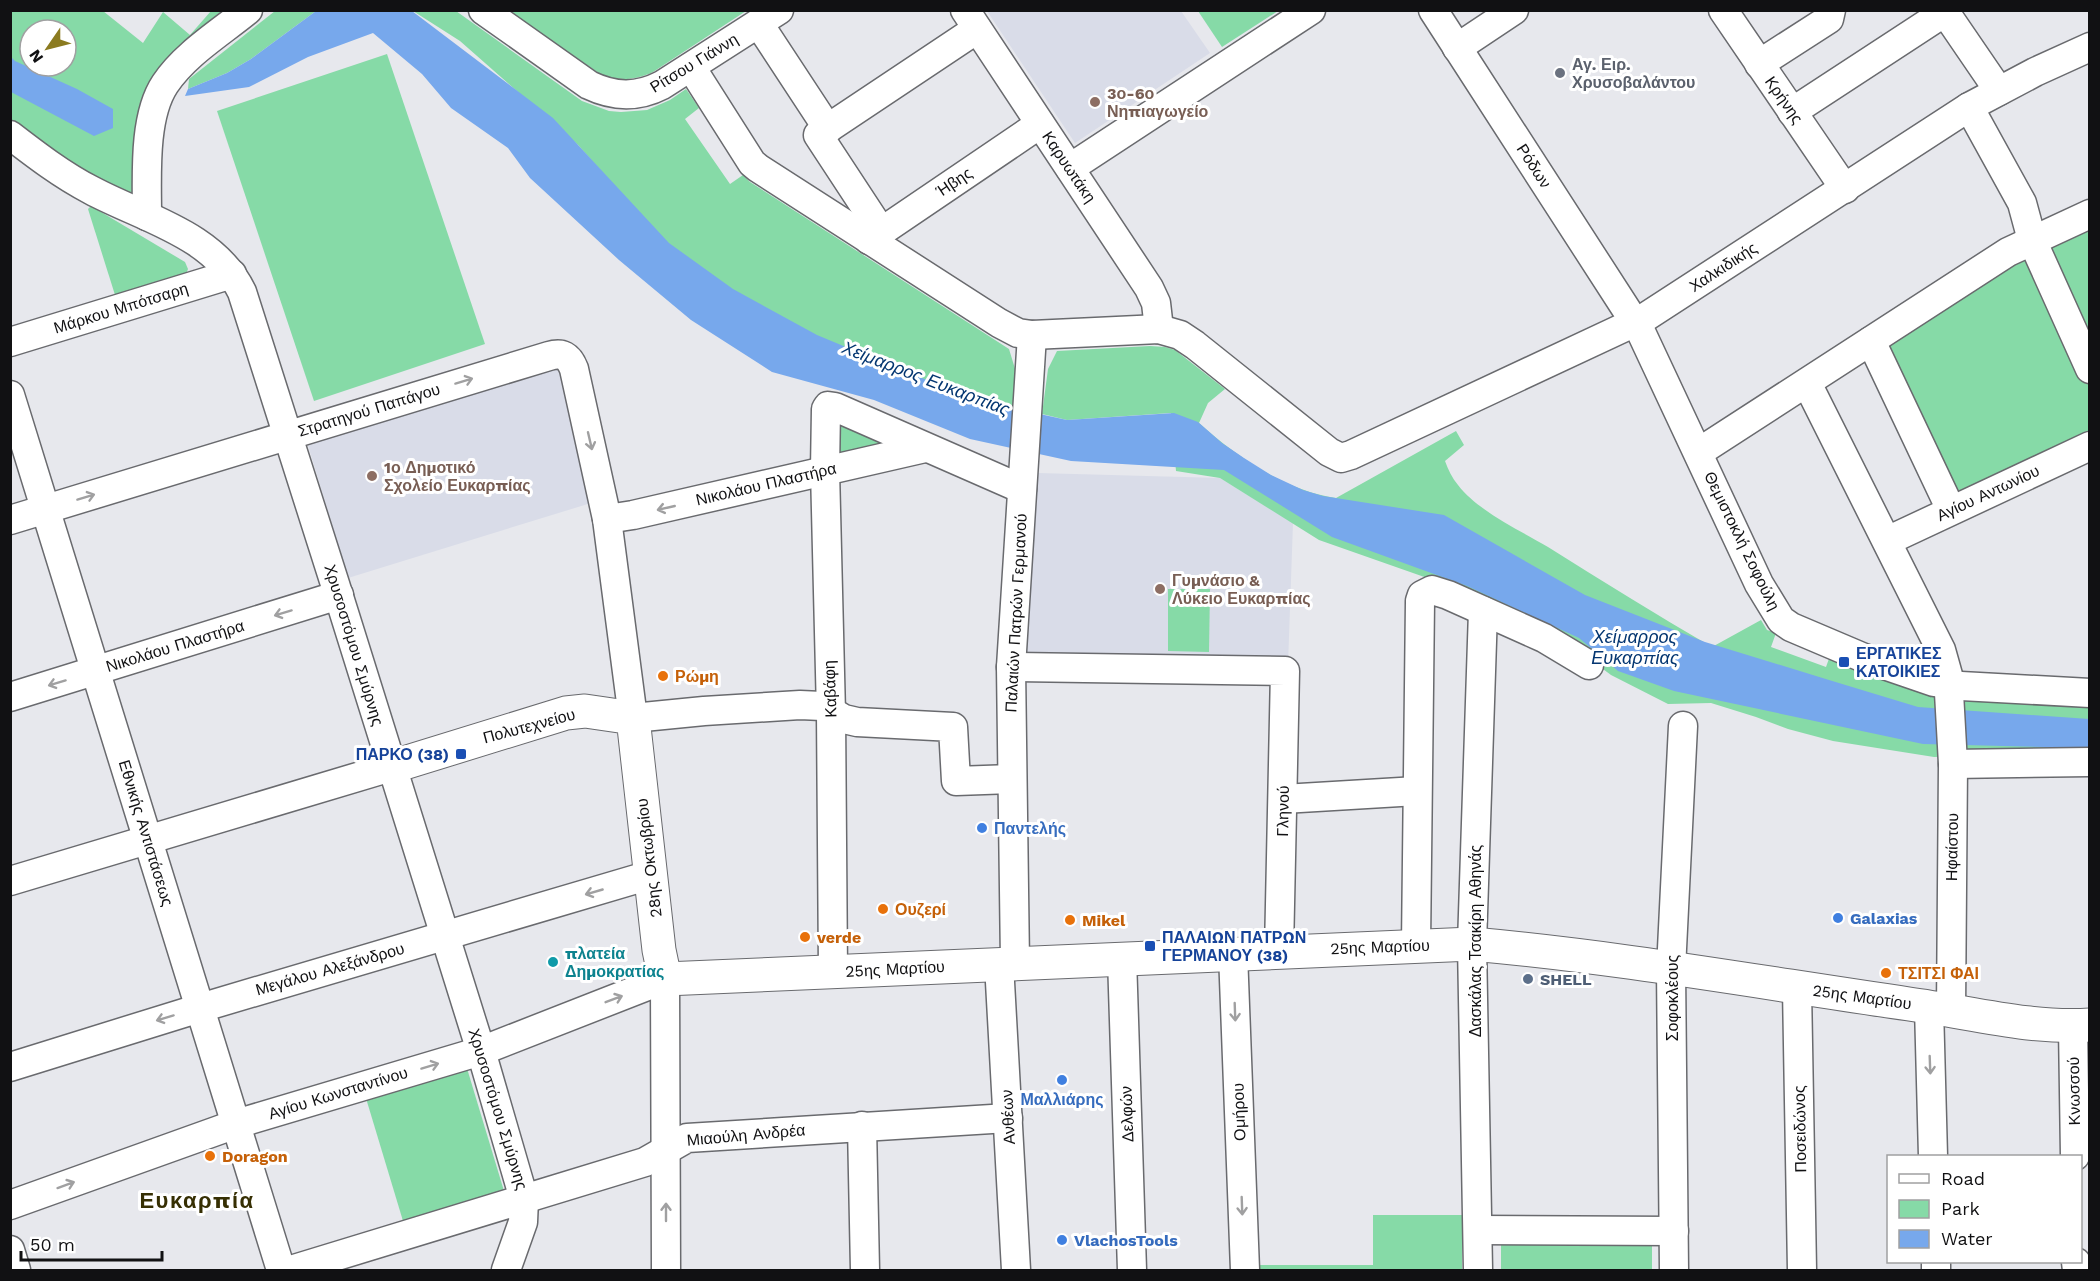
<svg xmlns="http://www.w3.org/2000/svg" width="2100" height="1281" viewBox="0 0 2100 1281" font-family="'Work Sans',sans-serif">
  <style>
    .built { fill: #d9dce8 }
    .green { fill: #86daa7; fill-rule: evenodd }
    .water { fill: #77a8ec }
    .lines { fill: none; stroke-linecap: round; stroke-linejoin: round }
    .minor-casing { stroke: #696a6e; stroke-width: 31 }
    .major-casing { stroke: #696a6e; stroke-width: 35 }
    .minor { stroke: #fff; stroke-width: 28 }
    .major { stroke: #fff; stroke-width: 33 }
    .oneway { stroke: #a0a0a1 }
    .worship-dot { fill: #6b7280; stroke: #fff; stroke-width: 2 }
    .education-dot { fill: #8d6e63; stroke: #fff; stroke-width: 2 }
    .transit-dot { fill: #1a4fb4; stroke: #fff; stroke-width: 2 }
    .food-dot { fill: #e8710a; stroke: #fff; stroke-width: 2 }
    .shop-dot { fill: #3f7fe0; stroke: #fff; stroke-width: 2 }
    .culture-dot { fill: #0f9aa8; stroke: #fff; stroke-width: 2 }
    .service-dot { fill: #5c6f8a; stroke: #fff; stroke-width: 2 }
    .labels { text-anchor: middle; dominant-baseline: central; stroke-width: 6; stroke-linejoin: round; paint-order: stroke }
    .street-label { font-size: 16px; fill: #111113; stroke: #fff }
    .worship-label { font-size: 16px; font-weight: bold; fill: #5b616d; stroke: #fff; text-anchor: start }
    .education-label { font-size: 16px; font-weight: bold; fill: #785e54; stroke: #fff; text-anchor: start }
    .transit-label { font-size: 16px; font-weight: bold; fill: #164399; stroke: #fff; text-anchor: start }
    .food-label { font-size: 16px; font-weight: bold; fill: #c56008; stroke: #fff; text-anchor: start }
    .shop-label { font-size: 16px; font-weight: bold; fill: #366cbe; stroke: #fff; text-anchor: start }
    .culture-label { font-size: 16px; font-weight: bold; fill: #0d838f; stroke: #fff; text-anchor: start }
    .service-label { font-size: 16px; font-weight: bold; fill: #4e5e75; stroke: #fff; text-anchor: start }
    .water-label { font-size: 18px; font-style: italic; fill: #043671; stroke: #fff }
    .district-label { font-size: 22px; font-weight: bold; letter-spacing: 1.5px; fill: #362f03; stroke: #fff }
  </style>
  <rect width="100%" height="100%" fill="#e7e8ed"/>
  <g class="built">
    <path d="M987,11h194l29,42 -135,90z"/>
    <path d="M561,366l30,137 -243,75 -41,-136z"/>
    <path d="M1038,473l182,5 73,45 -5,142 -264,-10z"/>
  </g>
  <g class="green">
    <path d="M10,11h93l40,32 20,-31 27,23 21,-24h44l-90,71 -30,114 -80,-36 -44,-41zM30,30h36v36h-36z"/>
    <path d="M275,11h41l-65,48 -24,14 -39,16 1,-10z"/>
    <path d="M413,11h43l126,90 27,10 12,1 26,-2 23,-10 16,-11 13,19 -14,11 45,65 13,-9 7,7 259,167 7,23 -5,60 -282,-118 -151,-169 -118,-104z"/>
    <path d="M509,11h237l-93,61c-17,8 -31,9 -50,4z"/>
    <path d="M1198,11h80l-56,36z"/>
    <path d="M387,54l98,290 -171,57 -97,-290z"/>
    <path d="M91,206l94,56 3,7 -2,5 -71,21 -27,-86z"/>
    <path d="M2089,222v133l-50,-109z"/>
    <path d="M2032,240l57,129v77l-138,64 -80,-169z"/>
    <path d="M1150,346l15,1 10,3 50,39 -17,14 -9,20c38,34 85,67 137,75l120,-67 8,14 -19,16c3,8 7,17 13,24 20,26 61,45 90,62 54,34 109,68 164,100l49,-27 6,10 9,3 -5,14 55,20 5,-14 258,47v53l-155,4 -101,-16 -45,-12 -32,-12 -45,-14 -43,1 -57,-29 -43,-32 -81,-44 -168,-59 -99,-62 -44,-7 -5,-58 -104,7 -25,-6 6,-45 9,-18z"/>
    <path d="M839,420l50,23 -51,13z"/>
    <path d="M1168,589h42l-1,63 -41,-1z"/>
    <path d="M466,1065l38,126 -101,30 -38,-126z"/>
    <path d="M1373,1215h89v55h-204v-5h115z"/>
    <path d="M1501,1240l151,2v28h-151z"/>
  </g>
  <g class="water">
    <path d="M316,11h96l141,107 116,125 64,46 84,46 60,25 100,40 90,20 107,-7 24,9 24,21 22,15 27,17 32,15 20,6 121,19 141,80 120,47 124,38 89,27 171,12v29l-166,-4 -249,-53 -56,-20 -39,-33 -112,-52 -135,-49 -108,-67 -153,-9 -101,-22 -96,-39 -102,-28 -81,-52 -72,-60 -89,-82 -22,-30 -57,-40 -29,-34 -49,-41 -65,24 -59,30 -64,9 3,-7 39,-16 24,-14z"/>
    <path d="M11,57l4,4 62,28 36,20v19l-19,8 -83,-44z"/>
  </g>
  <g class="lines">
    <g class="minor-casing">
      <g id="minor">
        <path d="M483,10l106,75c25,12 48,13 73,0l117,-75"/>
        <path d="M965,10l184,278 7,15 3,26"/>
        <path d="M1433,10l208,322 118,252 22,36 10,7 73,31 70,24 27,4 129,7"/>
        <path d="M1723,10l122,179"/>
        <path d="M1945,12l54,79"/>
        <path d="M759,24l69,105"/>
        <path d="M1457,48l57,-38"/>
        <path d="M1759,64l70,-45 2,-9"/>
        <path d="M691,67l61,96 6,5 241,155 19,10 14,2 127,-6 21,6 15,10 134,107 12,6 10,-3 293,-137 325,-211 66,-35 55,-25"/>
        <path d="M1969,107l53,96 10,37 58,129"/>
        <path d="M1792,112l156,-102"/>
        <path d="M10,135c26,20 52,40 81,55 52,28 123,44 151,102l93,292 146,467 43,148 -1,23 -17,48"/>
        <path d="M1070,168l241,-158"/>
        <path d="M147,216c0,-39 -4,-99 18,-132 20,-30 55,-51 83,-74"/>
        <path d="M881,231l-63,-96 159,-106"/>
        <path d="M869,240l171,-116"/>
        <path d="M1871,341l80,169"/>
        <path d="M10,342l222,-68"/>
        <path d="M1807,383l134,267 7,25 5,89 -2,246"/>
        <path d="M10,395l271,875"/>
        <path d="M1699,452l309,-200 82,-38"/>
        <path d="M607,519l26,-4 292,-67"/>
        <path d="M10,520l539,-164c13,-4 20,0 25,13l33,150 26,199 71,-7 96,-6 22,1 22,13 13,3 96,5 3,54 56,-2"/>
        <path d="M1887,541l203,-95"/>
        <path d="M1011,667l274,4 -6,280"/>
        <path d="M10,697l329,-102"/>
        <path d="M1953,764l137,-2"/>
        <path d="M1283,799l134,-8"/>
        <path d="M10,881l381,-114"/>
        <path d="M1416,945l4,-344 2,-6 10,-5 16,5 96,43 45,27"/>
        <path d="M1233,953l12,317"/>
        <path d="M1122,958l10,312"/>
        <path d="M1015,963l-4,-296 21,-332"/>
        <path d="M999,964l17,306"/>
        <path d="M833,971l-2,-258 -6,-243 1,-61 2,-3 7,1 187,82"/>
        <path d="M1797,988l5,282"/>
        <path d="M1929,1007l4,149"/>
        <path d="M2073,1027l2,129"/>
        <path d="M10,1067l190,-59 450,-133"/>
        <path d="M862,1126l3,144"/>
        <path d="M10,1205l226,-81 245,-73 184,-72 1,291"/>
        <path d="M1478,1230l196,1"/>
        <path d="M10,1250l6,20"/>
        <path d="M1936,1262v8"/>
        <path d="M2076,1262l1,8"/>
        <path d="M291,1270l354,-108 42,-24 321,-20"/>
        <path d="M1478,1270l-6,-326 11,-333"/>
        <path d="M1674,1270l-3,-301 12,-243"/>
      </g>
    </g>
    <g class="major-casing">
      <path id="major" d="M391,767l175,-54 19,-2 48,7 26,232 6,29 807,-35c146,13 292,39 437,60 60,8 120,25 181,21"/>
    </g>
    <use href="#minor" class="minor"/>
    <use href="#major" class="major"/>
  </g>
  <defs><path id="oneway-shaft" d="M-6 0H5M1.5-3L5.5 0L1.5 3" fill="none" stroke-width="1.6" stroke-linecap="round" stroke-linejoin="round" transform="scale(1.5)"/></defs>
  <g class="oneway">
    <use href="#oneway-shaft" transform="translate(464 381) rotate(-17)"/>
    <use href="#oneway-shaft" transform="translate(590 441) rotate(77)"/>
    <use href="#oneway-shaft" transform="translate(86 497) rotate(-17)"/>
    <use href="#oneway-shaft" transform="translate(666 508) rotate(167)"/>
    <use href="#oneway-shaft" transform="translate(283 613) rotate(163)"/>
    <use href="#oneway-shaft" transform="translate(57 683) rotate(163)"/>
    <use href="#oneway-shaft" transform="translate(594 892) rotate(164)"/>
    <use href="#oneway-shaft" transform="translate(614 999) rotate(-21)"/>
    <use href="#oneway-shaft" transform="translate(1235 1012) rotate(88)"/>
    <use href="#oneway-shaft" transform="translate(165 1018) rotate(163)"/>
    <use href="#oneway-shaft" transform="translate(1930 1065) rotate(88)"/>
    <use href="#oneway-shaft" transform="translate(430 1066) rotate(-17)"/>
    <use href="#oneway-shaft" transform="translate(66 1185) rotate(-20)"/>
    <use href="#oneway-shaft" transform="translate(1242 1206) rotate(88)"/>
    <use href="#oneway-shaft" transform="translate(666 1212) rotate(-90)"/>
  </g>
  <circle class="worship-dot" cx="1560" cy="73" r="6"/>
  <g class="education-dot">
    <circle cx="1095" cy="102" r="6"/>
    <circle cx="372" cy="476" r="6"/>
    <circle cx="1160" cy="589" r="6"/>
  </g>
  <g class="transit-dot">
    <rect x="1838" y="656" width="12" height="12" rx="3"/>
    <rect x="455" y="748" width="12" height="12" rx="3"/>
    <rect x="1144" y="940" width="12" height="12" rx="3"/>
  </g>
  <g class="food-dot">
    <circle cx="663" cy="676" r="6"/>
    <circle cx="883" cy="909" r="6"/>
    <circle cx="1070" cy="920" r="6"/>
    <circle cx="805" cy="937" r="6"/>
    <circle cx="1886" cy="973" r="6"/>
    <circle cx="210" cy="1156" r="6"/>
  </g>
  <g class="shop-dot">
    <circle cx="982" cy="828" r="6"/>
    <circle cx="1838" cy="918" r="6"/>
    <circle cx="1062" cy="1080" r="6"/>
    <circle cx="1062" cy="1240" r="6"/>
  </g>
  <circle class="culture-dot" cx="553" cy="962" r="6"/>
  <circle class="service-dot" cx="1528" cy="979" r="6"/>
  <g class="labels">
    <g class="street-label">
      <text transform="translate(694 63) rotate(-31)">Ρίτσου Γιάννη</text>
      <text transform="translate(1784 100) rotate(55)">Κρήνης</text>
      <text transform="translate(1534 166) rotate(57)">Ρόδων</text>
      <text transform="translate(1069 167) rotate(56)">Καρυωτάκη</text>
      <text transform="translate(954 182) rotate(-34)">Ήβης</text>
      <text transform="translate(1723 267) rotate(-33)">Χαλκιδικής</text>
      <text transform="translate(121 308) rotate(-17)">Μάρκου Μπότσαρη</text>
      <text transform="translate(369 410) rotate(-17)">Στρατηγού Παπάγου</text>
      <text transform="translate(766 484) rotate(-13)">Νικολάου Πλαστήρα</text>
      <text transform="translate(1988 493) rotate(-25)">Αγίου Αντωνίου</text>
      <text transform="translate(1742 541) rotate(64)">Θεμιστοκλή Σοφούλη</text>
      <text transform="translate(1016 613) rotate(-87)">Παλαιών Πατρών Γερμανού</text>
      <text transform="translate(354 645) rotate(73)">Χρυσοστόμου Σμύρνης</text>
      <text transform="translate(175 646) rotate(-17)">Νικολάου Πλαστήρα</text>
      <text transform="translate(830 689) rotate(-92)">Καβάφη</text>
      <text transform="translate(529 726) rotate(-15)">Πολυτεχνείου</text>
      <text transform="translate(1283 811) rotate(-89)">Γληνού</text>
      <text transform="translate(146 833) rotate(73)">Εθνικής Αντιστάσεως</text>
      <text transform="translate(1952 847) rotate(-89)">Ηφαίστου</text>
      <text transform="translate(649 858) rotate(-97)">28ης Οκτωβρίου</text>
      <text transform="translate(1475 941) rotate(-90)">Δασκάλας Τσακίρη Αθηνάς</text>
      <text transform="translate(1380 947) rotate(-2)">25ης Μαρτίου</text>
      <text transform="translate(330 969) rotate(-16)">Μεγάλου Αλεξάνδρου</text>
      <text transform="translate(895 969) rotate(-3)">25ης Μαρτίου</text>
      <text transform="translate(1862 997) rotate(8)">25ης Μαρτίου</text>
      <text transform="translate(1672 998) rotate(-90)">Σοφοκλέους</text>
      <text transform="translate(2074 1091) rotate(-91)">Κνωσσού</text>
      <text transform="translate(338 1093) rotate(-17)">Αγίου Κωνσταντίνου</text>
      <text transform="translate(498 1109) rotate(73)">Χρυσοστόμου Σμύρνης</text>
      <text transform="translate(1239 1112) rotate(-92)">Ομήρου</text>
      <text transform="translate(1127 1114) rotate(-92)">Δελφών</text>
      <text transform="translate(1008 1117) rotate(-93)">Ανθέων</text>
      <text transform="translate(1800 1129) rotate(-91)">Ποσειδώνος</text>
      <text transform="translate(746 1135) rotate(-5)">Μιαούλη Ανδρέα</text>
    </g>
    <g class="worship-label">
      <text x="1572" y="64">Αγ. Ειρ.<tspan x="1572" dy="18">Χρυσοβαλάντου</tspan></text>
    </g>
    <g class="education-label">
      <text x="1107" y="93">3ο-6ο<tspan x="1107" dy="18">Νηπιαγωγείο</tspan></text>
      <text x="384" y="467">1ο Δημοτικό<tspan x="384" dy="18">Σχολείο Ευκαρπίας</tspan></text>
      <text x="1172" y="580">Γυμνάσιο &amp;<tspan x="1172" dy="18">Λύκειο Ευκαρπίας</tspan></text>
    </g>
    <g class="transit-label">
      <text x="1856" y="653">ΕΡΓΑΤΙΚΕΣ<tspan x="1856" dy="18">ΚΑΤΟΙΚΙΕΣ</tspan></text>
      <text x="449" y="754" text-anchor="end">ΠΑΡΚΟ (38)</text>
      <text x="1162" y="937">ΠΑΛΑΙΩΝ ΠΑΤΡΩΝ<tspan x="1162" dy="18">ΓΕΡΜΑΝΟΥ (38)</tspan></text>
    </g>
    <g class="food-label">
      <text x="675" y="676">Ρώμη</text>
      <text x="895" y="909">Ουζερί</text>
      <text x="1082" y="920">Mikel</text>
      <text x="817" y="937">verde</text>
      <text x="1898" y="973">ΤΣΙΤΣΙ ΦΑΙ</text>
      <text x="222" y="1156">Doragon</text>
    </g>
    <g class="shop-label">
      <text x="994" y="828">Παντελής</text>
      <text x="1850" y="918">Galaxias</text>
      <text x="1062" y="1099" text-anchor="middle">Μαλλιάρης</text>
      <text x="1074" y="1240">VlachosTools</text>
    </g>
    <g class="culture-label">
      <text x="565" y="953">πλατεία<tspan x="565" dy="18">Δημοκρατίας</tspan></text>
    </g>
    <g class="service-label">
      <text x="1540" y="979">SHELL</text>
    </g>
    <g class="water-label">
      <text transform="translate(926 378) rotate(21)">Χείμαρρος Ευκαρπίας</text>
      <text x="1635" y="636">Χείμαρρος<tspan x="1635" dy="21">Ευκαρπίας</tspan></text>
    </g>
    <g class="district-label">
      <text x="197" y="1200">Ευκαρπία</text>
    </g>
  </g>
  <rect width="2100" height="1281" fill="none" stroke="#111113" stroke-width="24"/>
  <rect x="1887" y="1155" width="195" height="108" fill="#ffffff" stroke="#a0a0a1" stroke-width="1.5"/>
  <rect x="1899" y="1174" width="30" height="9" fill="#ffffff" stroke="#a0a0a1" stroke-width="1.5"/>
  <text x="1941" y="1185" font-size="18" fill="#111113">Road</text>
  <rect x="1899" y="1200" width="30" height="18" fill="#86daa7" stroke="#a0a0a1" stroke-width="1.5"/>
  <text x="1941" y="1215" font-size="18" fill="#111113">Park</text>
  <rect x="1899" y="1230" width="30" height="18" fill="#77a8ec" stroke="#a0a0a1" stroke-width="1.5"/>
  <text x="1941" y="1245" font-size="18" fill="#111113">Water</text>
  <g transform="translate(48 48) rotate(235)"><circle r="28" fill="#ffffff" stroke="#a0a0a1" stroke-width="1.5"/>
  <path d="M0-4.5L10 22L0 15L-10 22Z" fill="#8b7b20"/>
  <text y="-9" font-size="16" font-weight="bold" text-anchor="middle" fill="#111113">N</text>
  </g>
  <path d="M21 1251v9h141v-9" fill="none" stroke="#111113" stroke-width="3"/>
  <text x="30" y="1251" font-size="18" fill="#111113" stroke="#ffffff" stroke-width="4.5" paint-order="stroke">50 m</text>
</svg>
